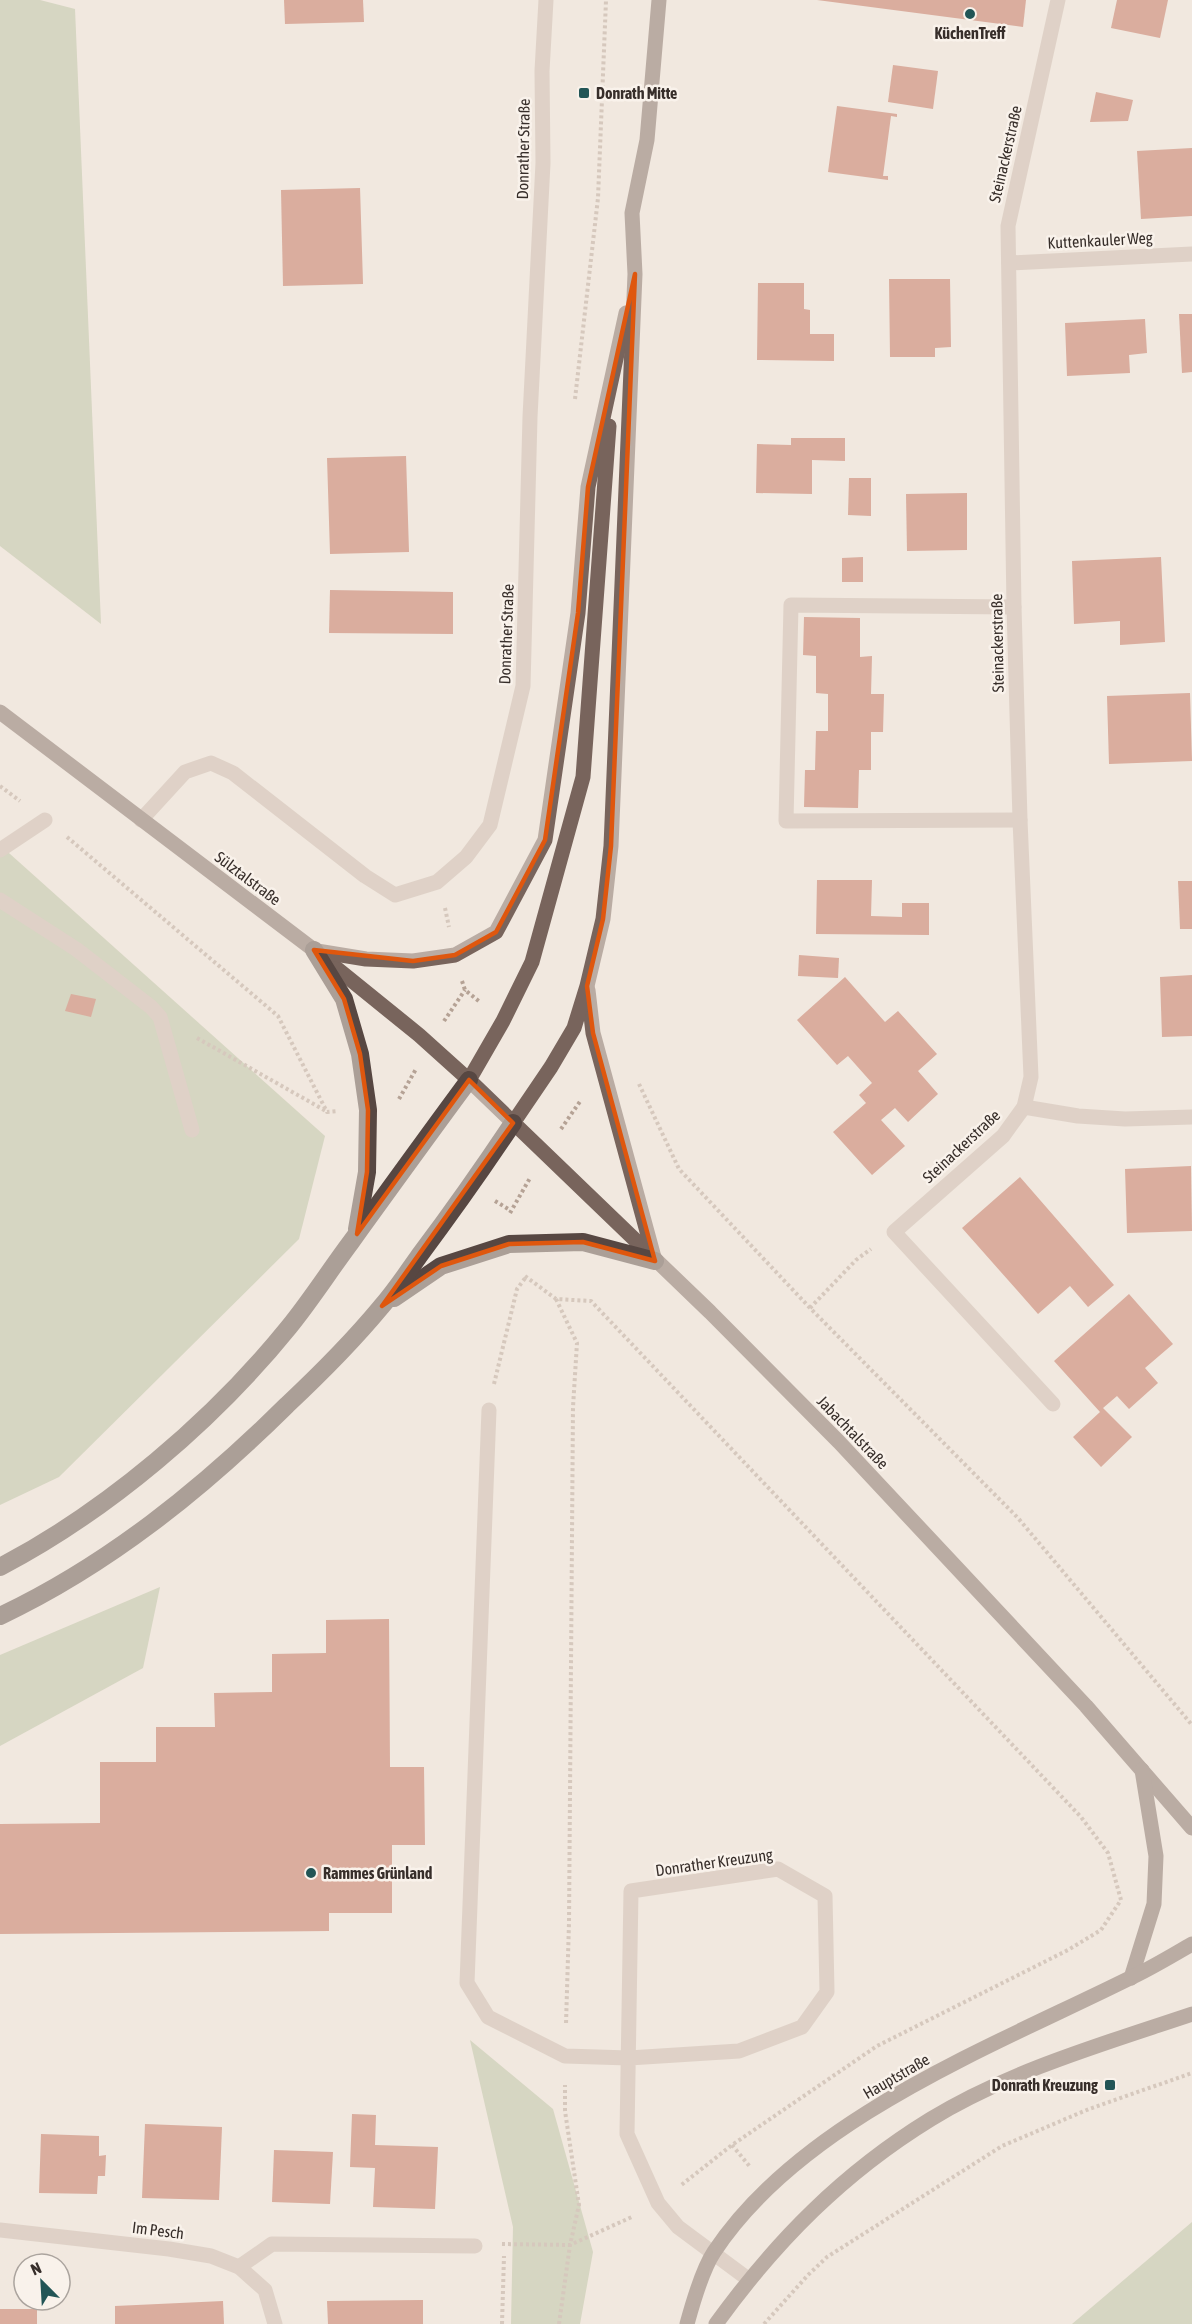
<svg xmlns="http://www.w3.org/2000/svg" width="1192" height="2324" viewBox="0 0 1192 2324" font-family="'Asap Condensed',sans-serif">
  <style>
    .green { fill: #b6c09f }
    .building { fill: #be6650 }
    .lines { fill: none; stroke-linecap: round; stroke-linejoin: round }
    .path { stroke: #b5a295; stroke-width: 4; stroke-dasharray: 3 3; stroke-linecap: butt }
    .minor { stroke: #c9b7ab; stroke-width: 15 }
    .major { stroke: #78645c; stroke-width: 15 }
    .highway { stroke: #574742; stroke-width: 18 }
    .marked { fill: none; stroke: #df570e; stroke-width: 4.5; stroke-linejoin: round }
    .poi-dot { fill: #225556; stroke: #f9f2eb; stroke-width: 2 }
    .labels { text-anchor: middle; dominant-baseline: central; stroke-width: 5; stroke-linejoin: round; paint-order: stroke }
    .poi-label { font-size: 16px; font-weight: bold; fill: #372e2a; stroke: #f9f2eb; text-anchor: start }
    .street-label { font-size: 16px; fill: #372e2a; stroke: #f9f2eb }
  </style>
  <rect width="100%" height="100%" fill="#f1e8df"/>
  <g class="green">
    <path d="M0,0h40l35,9 26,615 -101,-78z"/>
    <path d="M0,845l325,291 -26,103 -240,238 -59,28z"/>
    <path d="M160,1587l-17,81 -143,78v-91z"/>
    <path d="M470,2040l83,69 40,143 -13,72h-69l2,-97z"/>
    <path d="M1192,2222v102h-120z"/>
  </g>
  <g class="building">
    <path d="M284,0h79l1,22 -79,2z"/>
    <path d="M817,0h209l-3,27z"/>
    <path d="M1117,0h51l-8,38 -49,-10z"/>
    <path d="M893,65l45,6 -5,38 -45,-7z"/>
    <path d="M1096,92l37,8 -5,21 -38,1z"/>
    <path d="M837,106l60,8v3l-6,-1 -8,60h5v4l-60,-8z"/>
    <path d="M1192,148v68l-51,3 -4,-68z"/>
    <path d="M360,188l3,96 -80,2 -2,-96z"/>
    <path d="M889,279h61l1,68 -16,1v9h-45z"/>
    <path d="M758,283h46v26l6,1v24h24v27l-77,-1z"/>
    <path d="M1179,314h13v58l-10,1z"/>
    <path d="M1145,319l2,34 -18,2 1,18 -63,3 -2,-53z"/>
    <path d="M791,438h54v23l-33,-1v34l-56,-1 1,-49 34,1z"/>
    <path d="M406,456l3,96 -79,2 -3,-96z"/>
    <path d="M849,478h22v38l-23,-1z"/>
    <path d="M967,493v57l-60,1 -1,-57z"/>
    <path d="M863,557v25h-21v-24z"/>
    <path d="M1161,557l4,85 -45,3v-24l-46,3 -2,-63z"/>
    <path d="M330,590l123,2v42l-124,-1z"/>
    <path d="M804,617l56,1v39l12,-1 -1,38h13l-1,38h-12v38h-12l-1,38 -54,-1 1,-37h10l1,-39h12v-37l-12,-1v-37l-13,-1z"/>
    <path d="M1190,693l2,68 -83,3 -2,-68z"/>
    <path d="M817,880h55l-1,36 31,1v-14h27v32l-113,-1z"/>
    <path d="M1178,881h14v48h-12z"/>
    <path d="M799,955l40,3 -1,20 -40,-2z"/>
    <path d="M1192,975v61l-30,1 -2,-60z"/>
    <path d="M845,977l40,45 13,-11 39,43 -19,17 20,23 -30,28 -13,-14 -14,12 24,26 -33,29 -39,-43 33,-29 -7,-8 13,-12 -24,-27 -11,9 -40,-45z"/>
    <path d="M71,994l25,5 -5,18 -26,-6z"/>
    <path d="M1191,1166l1,65 -65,2 -2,-64z"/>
    <path d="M1020,1177l94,108 -26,22 -18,-21 -32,28 -76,-86z"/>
    <path d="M1129,1294l44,50 -28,24 13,15 -29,26 -12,-13 -14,12 29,29 -31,30 -28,-30 27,-25 -46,-51z"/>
    <path d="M389,1619l1,148h34l1,78h-33v68h-63v18l-329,3v-110l100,-1v-61h56v-35h59l-1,-34 58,-1v-38l54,-1v-33z"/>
    <path d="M352,2114l24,1 -1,30 63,2 -3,62 -62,-2 2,-39 -25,-1z"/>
    <path d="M145,2124l77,3 -3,73 -77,-2z"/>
    <path d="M41,2134l58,2v20l7,-1 -1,21h-7l-1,18 -58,-1z"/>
    <path d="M274,2150l59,2 -3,52 -58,-2z"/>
    <path d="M423,2300v24h-95l-1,-23z"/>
    <path d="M223,2301l1,23h-109v-18z"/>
    <rect x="0" y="2309" width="37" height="15"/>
  </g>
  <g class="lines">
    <g class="path">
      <path d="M575,399l23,-201 8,-198"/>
      <path d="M0,786l20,15"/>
      <path d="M67,837l211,179 49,96 10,-1"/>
      <path d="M445,908l4,19"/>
      <path d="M462,981l3,9 15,12"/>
      <path d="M444,1021l21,-31"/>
      <path d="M197,1038l129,73"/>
      <path d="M639,1084l40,85 131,139 208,210 174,207"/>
      <path d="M399,1099l17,-30"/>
      <path d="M561,1129l20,-29"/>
      <path d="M495,1201l15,9"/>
      <path d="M510,1213l20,-35"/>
      <path d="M525,1276l31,23 35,2 490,516 27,36 13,47 -20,30 -33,20 -191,96 -145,99 -52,41"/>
      <path d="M556,1299l21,44 -4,64 -4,516 -3,101"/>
      <path d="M810,1308l46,-48 15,-11"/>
      <path d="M494,1384l23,-95 9,-12"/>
      <path d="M732,2145l19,23"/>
      <path d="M502,2244l68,1 9,-40 -14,-94v-26"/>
      <path d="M502,2324l2,-68"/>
      <path d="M559,2324l11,-79 64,-29"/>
      <path d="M764,2324l44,-49 19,-18 175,-111 87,-37 103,-36"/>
    </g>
    <g class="minor">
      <path d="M1009,263l183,-9"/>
      <path d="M1014,607l-223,-2 -5,216 234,-1"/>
      <path d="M141,820l44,-48 26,-9 22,10 132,103 30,19 42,-13 29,-25 24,-32 33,-139 7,-269 13,-254 -1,-92 4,-71"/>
      <path d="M0,850l45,-30"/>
      <path d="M0,900l76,49 75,58 9,10 32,113"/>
      <path d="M1024,1107l54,9 47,3 67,-2"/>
      <path d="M1053,1404l-159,-172 109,-96 21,-29 7,-30 -11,-257 -6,-213 -6,-381 50,-226"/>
      <path d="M489,1410l-22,573 21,34 77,39 64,2 110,-7 63,-24 25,-35 -2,-96 -47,-27 -147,22 -4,243 31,69 20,24 70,52"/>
      <path d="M0,2230l169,19 42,7 28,11 26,23 10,34"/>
      <path d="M239,2267l33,-23 203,2"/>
    </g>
    <g class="major">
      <path d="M0,712l314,238 105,85 50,45 241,232 129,130 247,264 106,122"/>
      <path d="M317,951l49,8 47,2 42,-6 41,-23 49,-92 33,-227 10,-126 38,-174"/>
      <path d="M588,990l5,43 62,228"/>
      <path d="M469,1080l34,-59 29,-59 51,-185 26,-351"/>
      <path d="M513,1123l38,-56 23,-39 13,-42 16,-67 8,-73 24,-572 -3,-61 15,-73 12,-140"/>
      <path d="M1131,1978l23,-74 2,-48 -14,-86"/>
      <path d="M687,2324c6,-22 15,-54 27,-72 87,-132 277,-205 414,-273 22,-10 43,-23 64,-35"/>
      <path d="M716,2324c60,-83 127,-151 215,-205 78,-48 175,-76 261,-105"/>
    </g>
    <g class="highway">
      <path d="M314,950l30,49 16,55 8,56 -1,62 -10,57"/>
      <path d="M394,1298l47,-32 68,-22 74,-2 72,19"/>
      <path d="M0,1567c107,-56 213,-146 289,-240 22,-27 41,-57 62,-85 39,-54 78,-108 118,-162"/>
      <path d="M0,1616c108,-51 202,-127 287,-211 33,-31 65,-63 94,-98 14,-16 26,-34 38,-51 33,-44 64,-88 94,-133"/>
    </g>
  </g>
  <path d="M0 0H1192V2324H0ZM635,274l-24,572 -8,73 -16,67 6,47 62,228 -72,-19 -74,2 -68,22 -59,40 131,-183 -44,-43 -112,154 10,-62 1,-62 -8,-56 -16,-55 -30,-49 99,11 42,-6 41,-23 49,-92 33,-227 10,-126z" fill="#f1e8df" fill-opacity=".55" fill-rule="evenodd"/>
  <path class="marked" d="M635,274l-24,572 -8,73 -16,67 6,47 62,228 -72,-19 -74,2 -68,22 -59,40 131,-183 -44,-43 -112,154 10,-62 1,-62 -8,-56 -16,-55 -30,-49 99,11 42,-6 41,-23 49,-92 33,-227 10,-126z"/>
  <g class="poi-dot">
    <circle cx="970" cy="14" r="6"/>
    <rect x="578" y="87" width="12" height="12" rx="3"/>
    <circle cx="311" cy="1873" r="6"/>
    <rect x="1104" y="2079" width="12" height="12" rx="3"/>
  </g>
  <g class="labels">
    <g class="poi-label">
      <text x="970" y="33" text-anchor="middle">KüchenTreff</text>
      <text x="596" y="93">Donrath Mitte</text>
      <text x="323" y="1873">Rammes Grünland</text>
      <text x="1098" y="2085" text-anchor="end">Donrath Kreuzung</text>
    </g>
    <g class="street-label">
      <text transform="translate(523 149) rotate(-89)">Donrather Straße</text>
      <text transform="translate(1005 154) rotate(-77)">Steinackerstraße</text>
      <text transform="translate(1100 240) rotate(-3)">Kuttenkauler Weg</text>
      <text transform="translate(506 634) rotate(-88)">Donrather Straße</text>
      <text transform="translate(997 643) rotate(-91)">Steinackerstraße</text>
      <text transform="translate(248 878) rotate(37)">Sülztalstraße</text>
      <text transform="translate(961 1146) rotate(-43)">Steinackerstraße</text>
      <text transform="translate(853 1432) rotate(46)">Jabachtalstraße</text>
      <text transform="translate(714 1862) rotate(-8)">Donrather Kreuzung</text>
      <text transform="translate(896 2076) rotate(-30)">Hauptstraße</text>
      <text transform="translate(158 2230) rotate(7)">Im Pesch</text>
    </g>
  </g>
  <g transform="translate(42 2282) rotate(336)"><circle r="28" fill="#f9f2eb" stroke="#aba49e" stroke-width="1.5"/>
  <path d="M0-4.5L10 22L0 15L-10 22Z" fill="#225556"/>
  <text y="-9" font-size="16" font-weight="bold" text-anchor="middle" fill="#372e2a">N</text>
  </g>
</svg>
